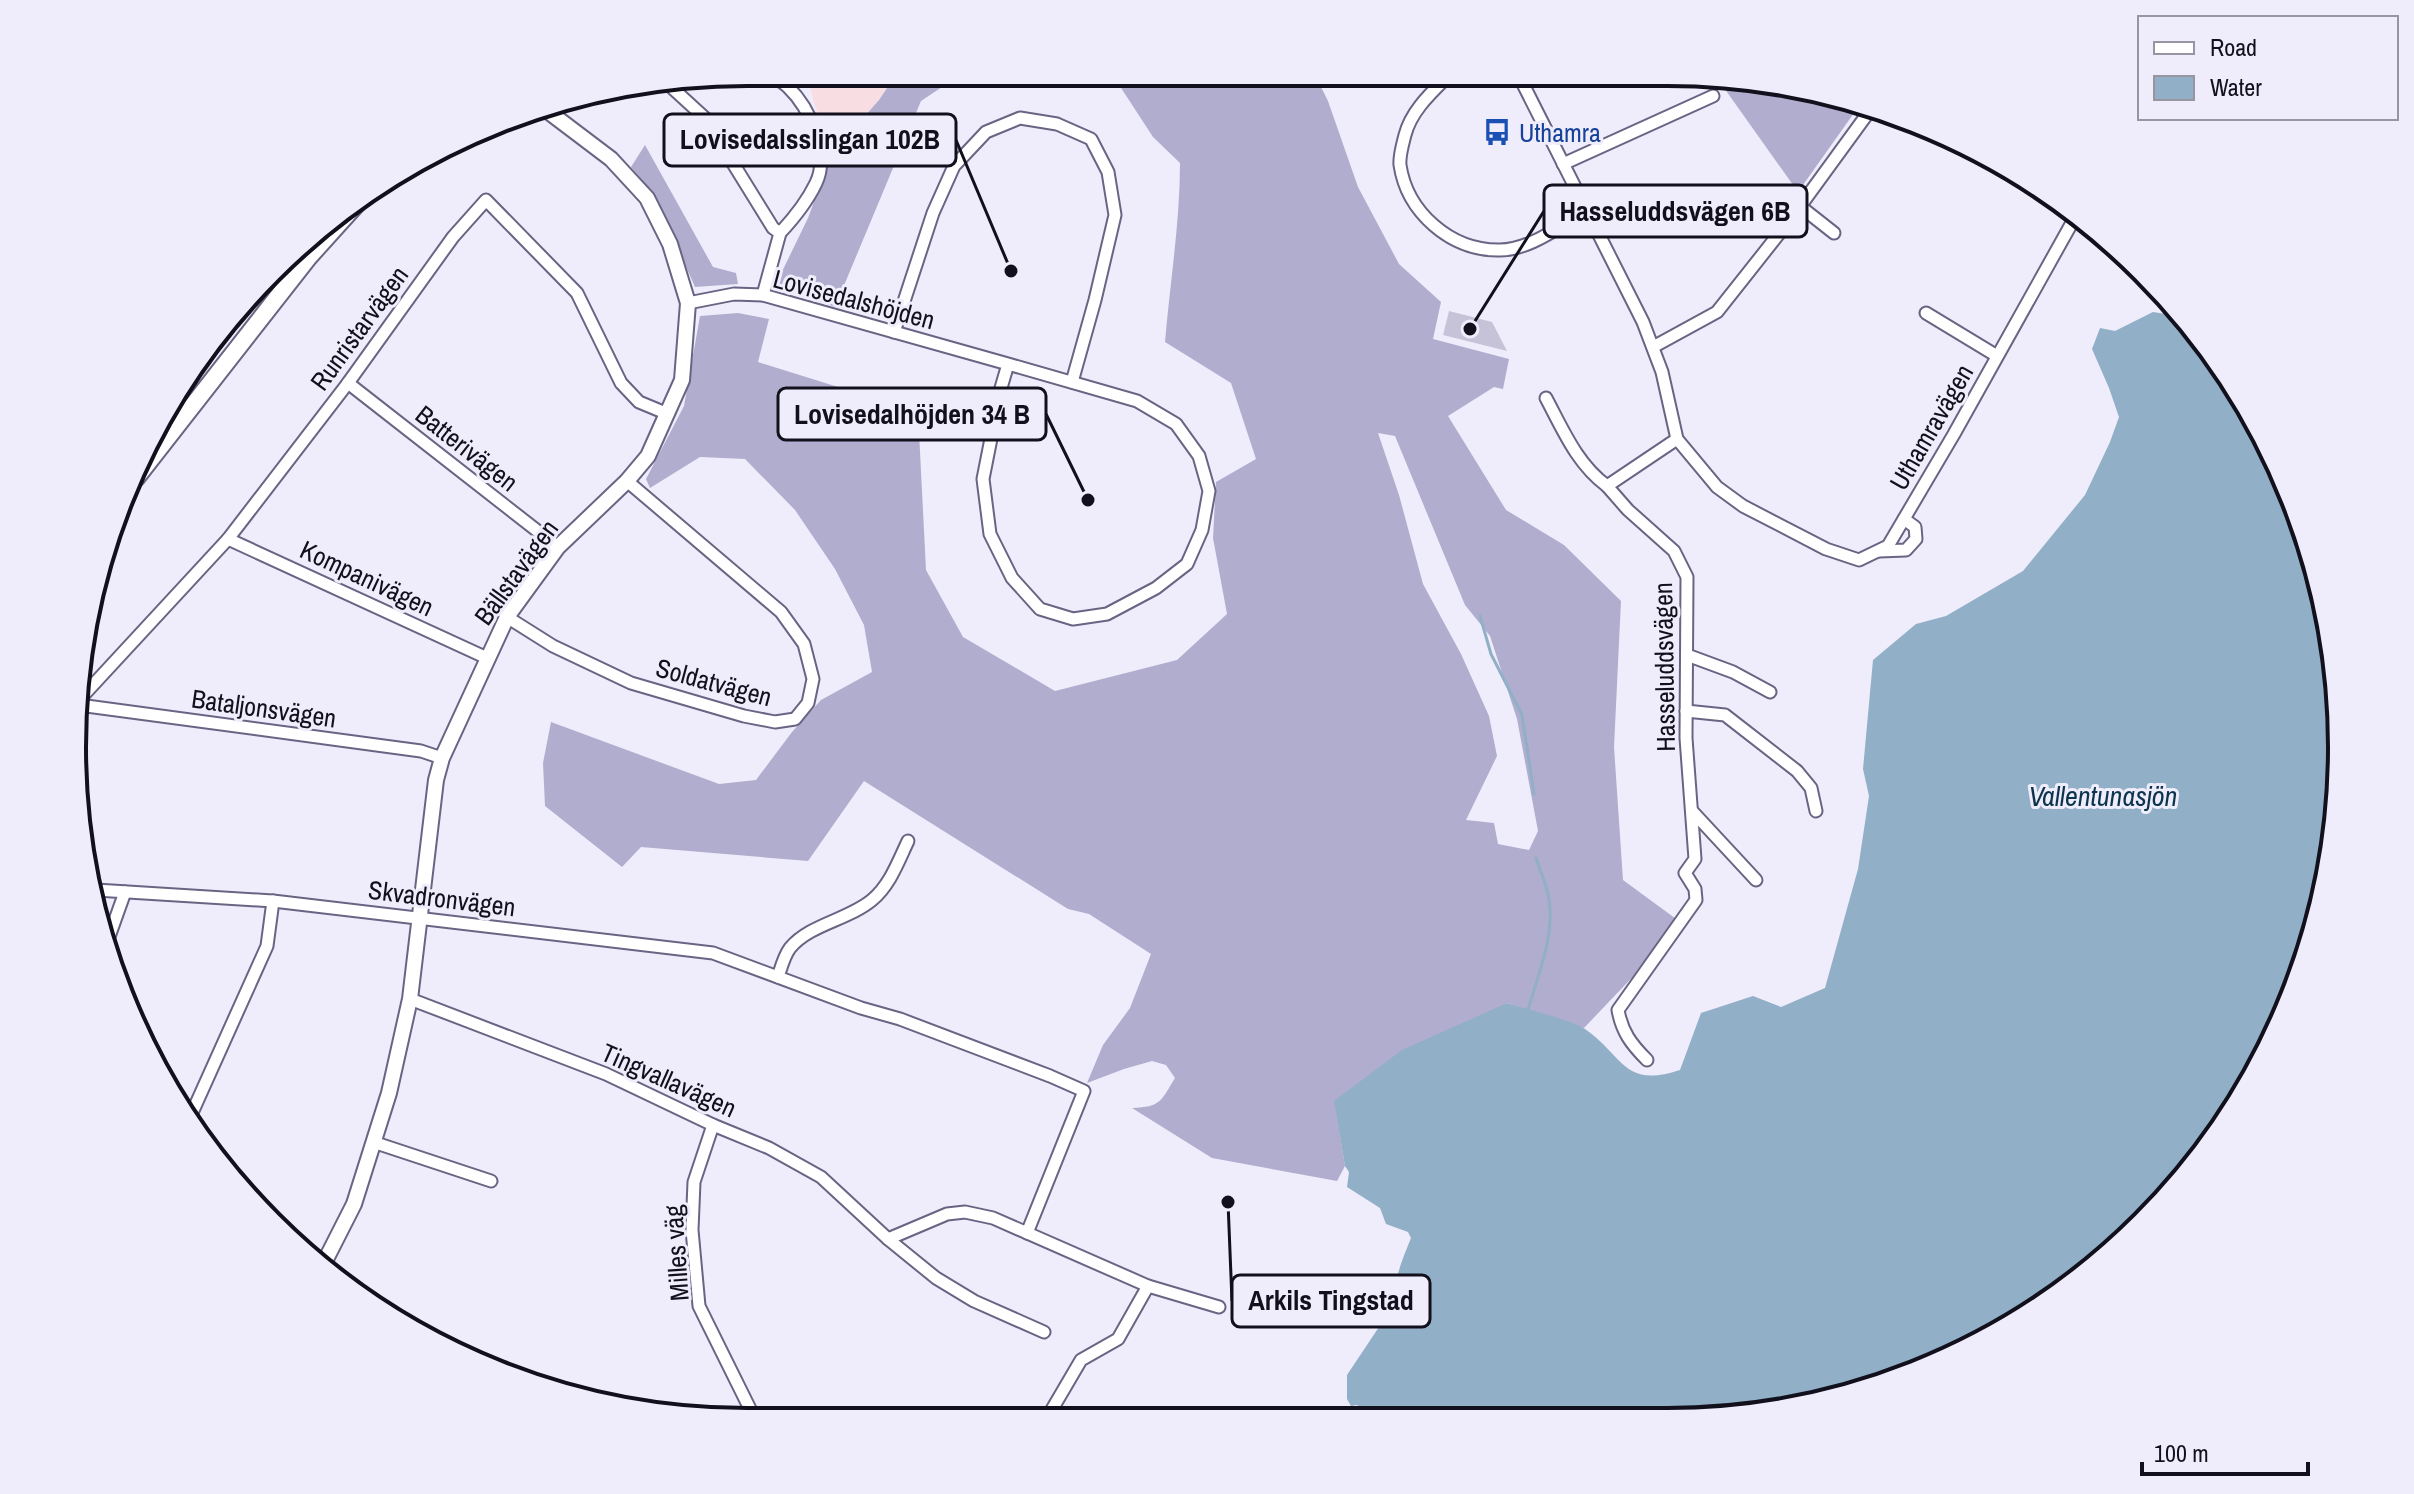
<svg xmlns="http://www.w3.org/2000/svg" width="2414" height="1494" viewBox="0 0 2414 1494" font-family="'Archivo Narrow',sans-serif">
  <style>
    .education { fill: #f8dde3 }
    .green { fill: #c6c3d9 }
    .forest { fill: #b1adce; fill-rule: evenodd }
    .water { fill: #91afc6 }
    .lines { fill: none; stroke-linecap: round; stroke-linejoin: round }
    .stream { stroke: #91afc6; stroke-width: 3 }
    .minor-casing { stroke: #696483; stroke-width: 15 }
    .tertiary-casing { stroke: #696483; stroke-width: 18 }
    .secondary-casing { stroke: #696483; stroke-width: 20 }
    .minor { stroke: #fff; stroke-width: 11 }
    .tertiary { stroke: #fff; stroke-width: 14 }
    .secondary { stroke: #fff; stroke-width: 16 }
    .labels { text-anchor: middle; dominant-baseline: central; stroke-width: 6; stroke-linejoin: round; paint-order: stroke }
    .transit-label { font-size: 26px; fill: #164399; stroke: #efedfb; text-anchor: start }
    .street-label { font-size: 26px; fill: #12101c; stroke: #efedfb }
    .water-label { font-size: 28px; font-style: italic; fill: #0c344d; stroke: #efedfb }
    .rim { fill: none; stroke: #12101c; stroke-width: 4 }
    .leader { fill: none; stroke: #12101c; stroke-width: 3 }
    .callout-dot { fill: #12101c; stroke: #efedfb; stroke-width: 3 }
    .callout { fill: #efedfb; stroke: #12101c; stroke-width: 3 }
    .callout-label { font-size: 28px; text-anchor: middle; font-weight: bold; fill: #12101c }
  </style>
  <rect width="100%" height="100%" fill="#efedfb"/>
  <path class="education" d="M819,72l78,1 -18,27 -47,53 -18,-50 -4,-17z"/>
  <path class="green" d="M1449,311l43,11 15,29 -64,-16z"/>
  <g class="forest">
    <path d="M897,73h66l-42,28 -86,206 -59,-23 32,-66 24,-65 47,-53z"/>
    <path d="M1112,74l203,1 13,26 30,86 41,77 42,38 -8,37 76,20 -6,30 -9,-2 -46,29 58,94 58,35 57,56 -7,146 9,133 60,44 -99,104 -77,-25 -172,101 10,62 -8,15 -125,-23 -80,-50c29,-1 29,-7 43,-30l-9,-13 -14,-4 -28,8 -37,14 16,-38 27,-37 21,-54 -62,-40 -21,-5 -204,-128 -56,80 -167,-14 -19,20 -77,-61 -2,-43 8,-41 168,62 37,-4 36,-48 29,-32 51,-28 -8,-47 -29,-56 -40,-59 -50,-51 -45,-2 -50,31 -4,-9 38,-73 16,-90 38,-3 31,6 -11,43 160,50 8,158 37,67 92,54 122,-31 50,-46 -14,-76 3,-56 40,-23 -25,-76 -66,-41c5,-60 15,-119 15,-179l-27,-26zM1378,433l17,3 70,169 25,31 27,83 21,112 -9,19 -31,-6 -4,-21 -28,-3 31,-64 -8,-40 -28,-62 -38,-70 -24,-89z"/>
    <path d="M1717,78h38l104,28 -61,86z"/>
    <path d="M645,145l68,122 23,6 2,11 -43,3 -40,-91 -24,-29z"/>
    <path d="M280,268l-105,137 36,-69z"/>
  </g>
  <path class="water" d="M2153,312l32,5 66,92 55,121 30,128 5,133 -22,130 -46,124 -70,113 -91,96 -108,78 -162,67 -130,22 -333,-2 -2,-3 -12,3 -1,-7 -7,-7 -6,1 -4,-7v-24l36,-54 12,-2c-4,-33 4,-51 16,-81l-3,-6 -22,-8 -6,-16 -33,-21 2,-15 -4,-6 -11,-65 68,-51 105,-47c18,6 65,17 78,26 38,26 38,60 95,41l21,-57 52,-17 28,11 44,-19 33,-119 11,-73 -6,-27 10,-109 43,-36 30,-8 77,-45 62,-76 25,-53 9,-25 -10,-29 -17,-39 8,-21 15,3z"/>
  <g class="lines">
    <g class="stream">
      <path d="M1480,616l11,38 31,61 12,79"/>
      <path d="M1528,1010c10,-35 27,-75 21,-111 -2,-14 -9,-28 -13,-41"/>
    </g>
    <g class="minor-casing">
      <g id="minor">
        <path d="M767,73c7,4 15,8 21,14 22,21 42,67 28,96 -9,19 -22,35 -36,50"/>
        <path d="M1448,76c-17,17 -37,35 -43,59 -2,8 -6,21 -5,30 7,47 50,85 98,85 31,1 63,-25 89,-39"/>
        <path d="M1519,76l124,246 19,50 15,67 40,48 26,19 83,43 33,11 29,-14 66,-112 124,-222"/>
        <path d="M669,85l36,33 68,110 7,5 -17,62"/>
        <path d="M1902,117l10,5"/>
        <path d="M1563,164l150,-68"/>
        <path d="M1801,207l33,26"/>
        <path d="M688,303l46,-9 29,1 245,69 129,37 39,23 23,32 10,35 -7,39 -15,34 -31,24 -49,26 -34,5 -33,-10 -28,-31 -22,-44 -7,-55 18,-91 7,-24"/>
        <path d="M1926,313l71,43"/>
        <path d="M894,332l39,-119 21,-47 32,-34 34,-14 37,6 34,15 17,33 7,43 -20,85 -23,82"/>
        <path d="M1653,347l64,-35 76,-96 78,-107"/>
        <path d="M348,383l210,164"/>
        <path d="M1546,398c17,32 31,66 61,88"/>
        <path d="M228,539l259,119"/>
        <path d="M1879,551l27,-1 10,-11 -1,-12 -11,-8"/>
        <path d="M507,617l46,29 78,37 113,33 31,6 20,-3 13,-16 5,-24 -9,-35 -23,-32 -154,-131"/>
        <path d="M1687,655l46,17 37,20"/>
        <path d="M80,699l148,-160 120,-156 105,-146 33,-37 91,93 44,90 18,19 29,12"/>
        <path d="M79,705l342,46 21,7"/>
        <path d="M1686,711l39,4 72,56 14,17 5,23"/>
        <path d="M1692,811l64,69"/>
        <path d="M96,890l177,11 440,52 148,55 39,11 150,57 34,15 -57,142"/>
        <path d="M105,948l20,-56"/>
        <path d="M778,977c3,-9 6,-21 12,-29 20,-24 58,-28 82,-48 18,-15 26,-38 36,-59"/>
        <path d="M410,999l196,75 107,51 56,23 52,29 67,62 48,39 38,23 70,31"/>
        <path d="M1647,1060c-16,-16 -25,-28 -29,-50l78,-110 -1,-11 -10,-16 10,-14 -9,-121 1,-161 -13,-26 -46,-41 -21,-24 70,-47"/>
        <path d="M187,1124l80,-178 6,-45"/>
        <path d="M713,1125l-19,57 -2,48 7,76 55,111"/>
        <path d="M373,1142l118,39"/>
        <path d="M888,1239l59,-25 18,-2 28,6 155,68 71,21"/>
        <path d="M1047,1418l34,-58 37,-21 30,-53"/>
      </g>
    </g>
    <g class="tertiary-casing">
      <path id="tertiary" d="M322,1267l32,-63 35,-111 21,-94 26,-219 6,-22 65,-141 51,-70 69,-66 21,-25 34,-76 6,-77 -18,-59 -23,-46 -36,-39 -70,-53"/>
    </g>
    <g class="secondary-casing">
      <path id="secondary" d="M136,478l172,-220 55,-61"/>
    </g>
    <use href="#minor" class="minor"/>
    <use href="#tertiary" class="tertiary"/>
    <use href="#secondary" class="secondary"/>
  </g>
  <defs>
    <g id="bus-bare" transform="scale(2.16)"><path d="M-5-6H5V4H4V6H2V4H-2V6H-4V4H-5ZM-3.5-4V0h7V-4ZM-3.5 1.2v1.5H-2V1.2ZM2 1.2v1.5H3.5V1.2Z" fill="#1a4fb4" stroke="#efedfb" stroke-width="2.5" paint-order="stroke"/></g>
  </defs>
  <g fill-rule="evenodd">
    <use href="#bus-bare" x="1497" y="132"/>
  </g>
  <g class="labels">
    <g class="transit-label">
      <text x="1519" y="132">Uthamra</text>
    </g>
    <g class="street-label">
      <text transform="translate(854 299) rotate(15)">Lovisedalshöjden</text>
      <text transform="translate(359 328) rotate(-54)">Runristarvägen</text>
      <text transform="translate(1931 427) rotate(-60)">Uthamravägen</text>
      <text transform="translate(467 448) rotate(38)">Batterivägen</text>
      <text transform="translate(516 572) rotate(-54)">Bällstavägen</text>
      <text transform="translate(367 578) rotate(25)">Kompanivägen</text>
      <text transform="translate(1664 667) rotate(-91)">Hasseluddsvägen</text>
      <text transform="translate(714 682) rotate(15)">Soldatvägen</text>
      <text transform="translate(264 708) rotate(8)">Bataljonsvägen</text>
      <text transform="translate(442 898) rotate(7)">Skvadronvägen</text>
      <text transform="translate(669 1080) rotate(24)">Tingvallavägen</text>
      <text transform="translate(676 1253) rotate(-94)">Milles väg</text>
    </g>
    <g class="water-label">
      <text x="2103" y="796">Vallentunasjön</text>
    </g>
  </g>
  <path d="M0 0H2414V1494H0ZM747 86H1667A661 661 0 0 1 2328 747V747A661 661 0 0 1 1667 1408H747A661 661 0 0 1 86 747V747A661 661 0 0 1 747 86Z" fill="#efedfb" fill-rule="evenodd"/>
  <path class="rim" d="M747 86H1667A661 661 0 0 1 2328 747V747A661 661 0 0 1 1667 1408H747A661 661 0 0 1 86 747V747A661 661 0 0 1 747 86Z"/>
  <path class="leader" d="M1011 271L956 140M1470 329L1544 211M1088 500L1046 414M1228 1202L1232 1301"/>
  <g class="callout-dot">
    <circle cx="1011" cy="271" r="8"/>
    <circle cx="1470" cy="329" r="8"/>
    <circle cx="1088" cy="500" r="8"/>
    <circle cx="1228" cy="1202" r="8"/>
  </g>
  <g class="callout">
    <rect x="664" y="114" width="292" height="52" rx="8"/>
    <rect x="1544" y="185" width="263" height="52" rx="8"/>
    <rect x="778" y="388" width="268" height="52" rx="8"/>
    <rect x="1232" y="1275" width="198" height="52" rx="8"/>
  </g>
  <g class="callout-label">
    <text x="810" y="149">Lovisedalsslingan 102B</text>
    <text x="1675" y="221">Hasseluddsvägen 6B</text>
    <text x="912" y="424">Lovisedalhöjden 34 B</text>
    <text x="1331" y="1310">Arkils Tingstad</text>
  </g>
  <rect x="2138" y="16" width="260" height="104" fill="#efedfb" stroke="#9795a2" stroke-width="2"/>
  <rect x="2154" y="42" width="40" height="12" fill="#ffffff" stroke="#9795a2" stroke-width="2"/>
  <text x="2210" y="56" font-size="24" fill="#12101c">Road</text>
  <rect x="2154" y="76" width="40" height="24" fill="#91afc6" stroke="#9795a2" stroke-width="2"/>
  <text x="2210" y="96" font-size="24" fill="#12101c">Water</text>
  <path d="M2142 1462v12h166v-12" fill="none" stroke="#12101c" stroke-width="4"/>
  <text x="2154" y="1462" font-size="24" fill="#12101c" stroke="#efedfb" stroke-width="6" paint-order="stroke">100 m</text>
</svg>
